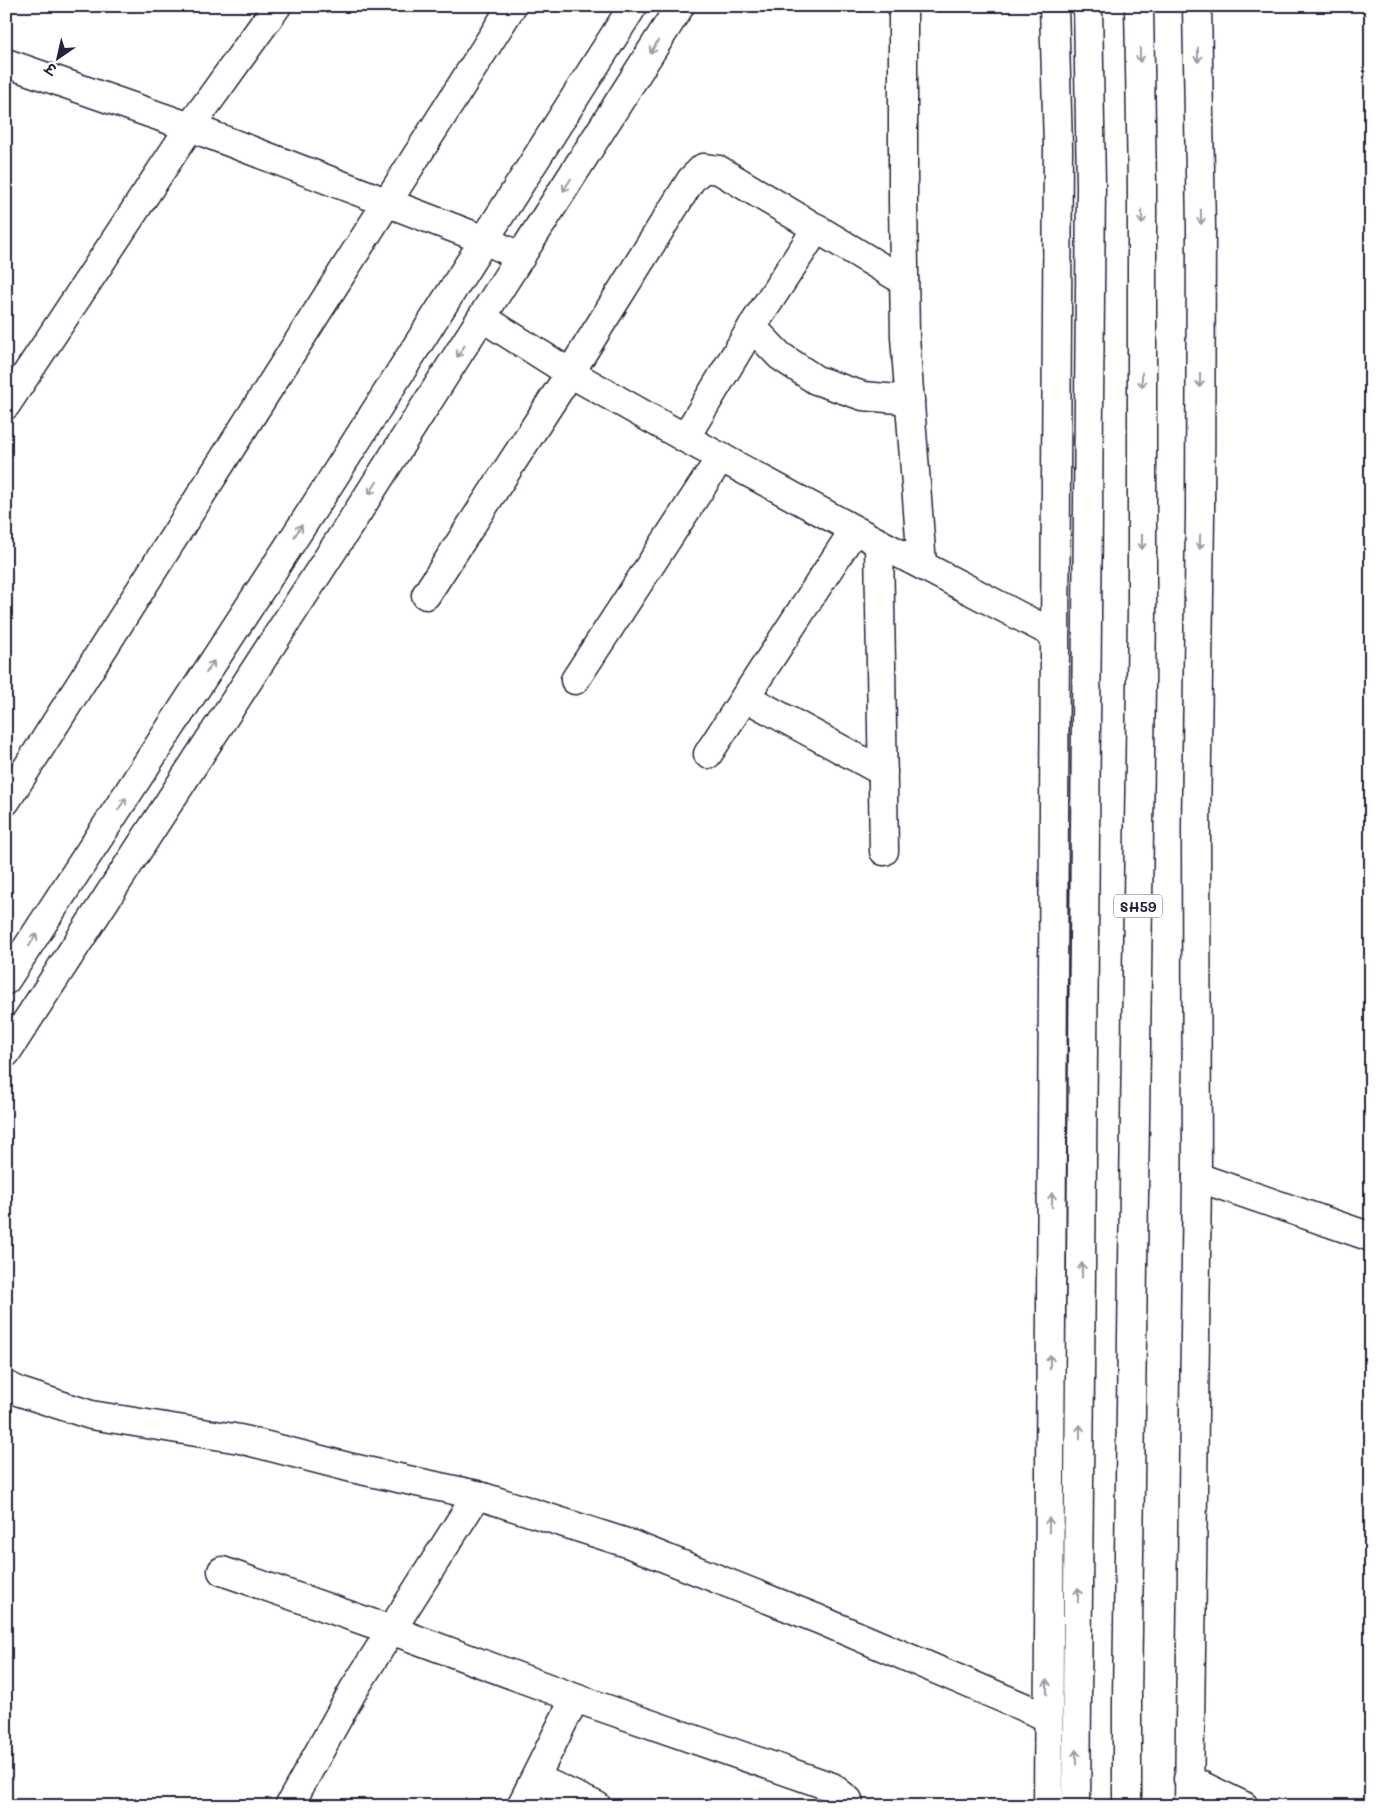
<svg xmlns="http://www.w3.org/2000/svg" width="1377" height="1812" viewBox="0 0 1377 1812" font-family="Mali,'Playpen Sans Deva',sans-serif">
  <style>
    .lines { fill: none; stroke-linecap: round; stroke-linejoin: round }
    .minor-casing { stroke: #22223b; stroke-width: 31 }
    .highway-casing { stroke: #22223b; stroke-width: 31 }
    .minor { stroke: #fff; stroke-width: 28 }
    .highway { stroke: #fff; stroke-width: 28 }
    .oneway { stroke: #9c9ca7 }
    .labels { text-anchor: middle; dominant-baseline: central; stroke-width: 4; stroke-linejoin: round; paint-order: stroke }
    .shield { fill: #fff; stroke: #646476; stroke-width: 1 }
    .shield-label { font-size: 14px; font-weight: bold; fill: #22223b }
  </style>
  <rect width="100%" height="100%" fill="#fff"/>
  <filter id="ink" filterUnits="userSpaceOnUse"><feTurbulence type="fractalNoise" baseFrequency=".02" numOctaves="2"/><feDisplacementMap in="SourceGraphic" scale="10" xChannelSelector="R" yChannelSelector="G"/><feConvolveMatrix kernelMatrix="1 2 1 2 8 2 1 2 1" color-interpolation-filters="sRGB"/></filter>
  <g filter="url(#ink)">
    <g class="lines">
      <g class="minor-casing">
        <g id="minor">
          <path d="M903,10v191l2,136 17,228"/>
          <path d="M6,63l184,64 295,113 36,17"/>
          <path d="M483,318l87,55 115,65 194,105 175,91"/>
          <path d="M752,327l28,29 36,24 47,16 47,4"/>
          <path d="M6,405l184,-278 87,-121"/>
          <path d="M685,438l67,-111 65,-99"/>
          <path d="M879,543l5,308"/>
          <path d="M426,595l144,-222 121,-193 12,-12 16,2 185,111"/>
          <path d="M575,680l146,-223"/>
          <path d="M745,697l138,75"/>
          <path d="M708,754l146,-224"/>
          <path d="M6,801l506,-795"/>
          <path d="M6,980l320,-491 307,-483"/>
          <path d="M6,1053l353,-543 321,-504"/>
          <path d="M1197,1177l174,60"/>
          <path d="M6,1385l14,7 71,23 149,24 112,29 125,27 153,49 188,75 229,98"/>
          <path d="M222,1571l169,59 184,68 257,89 16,13 1,6"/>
          <path d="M536,1778l61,28"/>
          <path d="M1188,1779l56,27"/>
          <path d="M289,1806l65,-117 123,-194"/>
          <path d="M521,1806l54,-108"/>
          <path d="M1048,1806l10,-1658 -4,-142"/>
          <path d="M1189,1806l8,-629 -1,-347 4,-316 1,-285 -4,-223"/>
        </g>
      </g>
      <g class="highway-casing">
        <g id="highway">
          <path d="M1076,1806l15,-1620 -3,-180"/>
          <path d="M1127,1806v-106l15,-1089v-425l-3,-180"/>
        </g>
      </g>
      <use href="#minor" class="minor"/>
      <use href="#highway" class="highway"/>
    </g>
    <defs><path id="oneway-shaft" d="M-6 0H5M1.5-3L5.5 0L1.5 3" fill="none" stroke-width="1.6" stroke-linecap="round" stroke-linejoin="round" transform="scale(1.25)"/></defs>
    <g class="oneway">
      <use href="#oneway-shaft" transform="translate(654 47) rotate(122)"/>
      <use href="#oneway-shaft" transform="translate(1140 55) rotate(89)"/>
      <use href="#oneway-shaft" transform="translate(1198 55) rotate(89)"/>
      <use href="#oneway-shaft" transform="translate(567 185) rotate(122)"/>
      <use href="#oneway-shaft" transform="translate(1142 217) rotate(90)"/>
      <use href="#oneway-shaft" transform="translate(1201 217) rotate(89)"/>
      <use href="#oneway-shaft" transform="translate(461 351) rotate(123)"/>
      <use href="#oneway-shaft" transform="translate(1142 380) rotate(90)"/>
      <use href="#oneway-shaft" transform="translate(1200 380) rotate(90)"/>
      <use href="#oneway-shaft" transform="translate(373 488) rotate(123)"/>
      <use href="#oneway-shaft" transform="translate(298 531) rotate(-57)"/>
      <use href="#oneway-shaft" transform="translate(1142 542) rotate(90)"/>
      <use href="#oneway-shaft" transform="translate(1200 542) rotate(91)"/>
      <use href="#oneway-shaft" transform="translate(210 667) rotate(-57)"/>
      <use href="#oneway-shaft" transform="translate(122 804) rotate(-57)"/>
      <use href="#oneway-shaft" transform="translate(33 940) rotate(-57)"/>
      <use href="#oneway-shaft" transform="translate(1052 1200) rotate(-90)"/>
      <use href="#oneway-shaft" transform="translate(1082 1270) rotate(-90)"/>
      <use href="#oneway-shaft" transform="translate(1050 1362) rotate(-89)"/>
      <use href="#oneway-shaft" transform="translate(1080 1432) rotate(-89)"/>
      <use href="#oneway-shaft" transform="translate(1049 1525) rotate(-89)"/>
      <use href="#oneway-shaft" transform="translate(1078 1595) rotate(-89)"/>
      <use href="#oneway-shaft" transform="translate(1047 1687) rotate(-89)"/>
      <use href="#oneway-shaft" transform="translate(1076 1757) rotate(-90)"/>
    </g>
  </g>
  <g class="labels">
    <rect class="shield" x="1114" y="894.5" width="48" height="23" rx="4"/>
    <g class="shield-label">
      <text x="1138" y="906">SH59</text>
    </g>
  </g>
  <rect width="1377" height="1812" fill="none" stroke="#fff" stroke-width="25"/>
  <rect x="12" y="12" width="1352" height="1787" fill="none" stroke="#22223b" stroke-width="2" filter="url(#ink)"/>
  <g transform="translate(58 58) rotate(214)" stroke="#ffffff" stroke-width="4" paint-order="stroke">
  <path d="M0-4L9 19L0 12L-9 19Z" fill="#22223b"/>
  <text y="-8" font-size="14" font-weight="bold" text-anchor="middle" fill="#22223b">उ</text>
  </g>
</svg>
